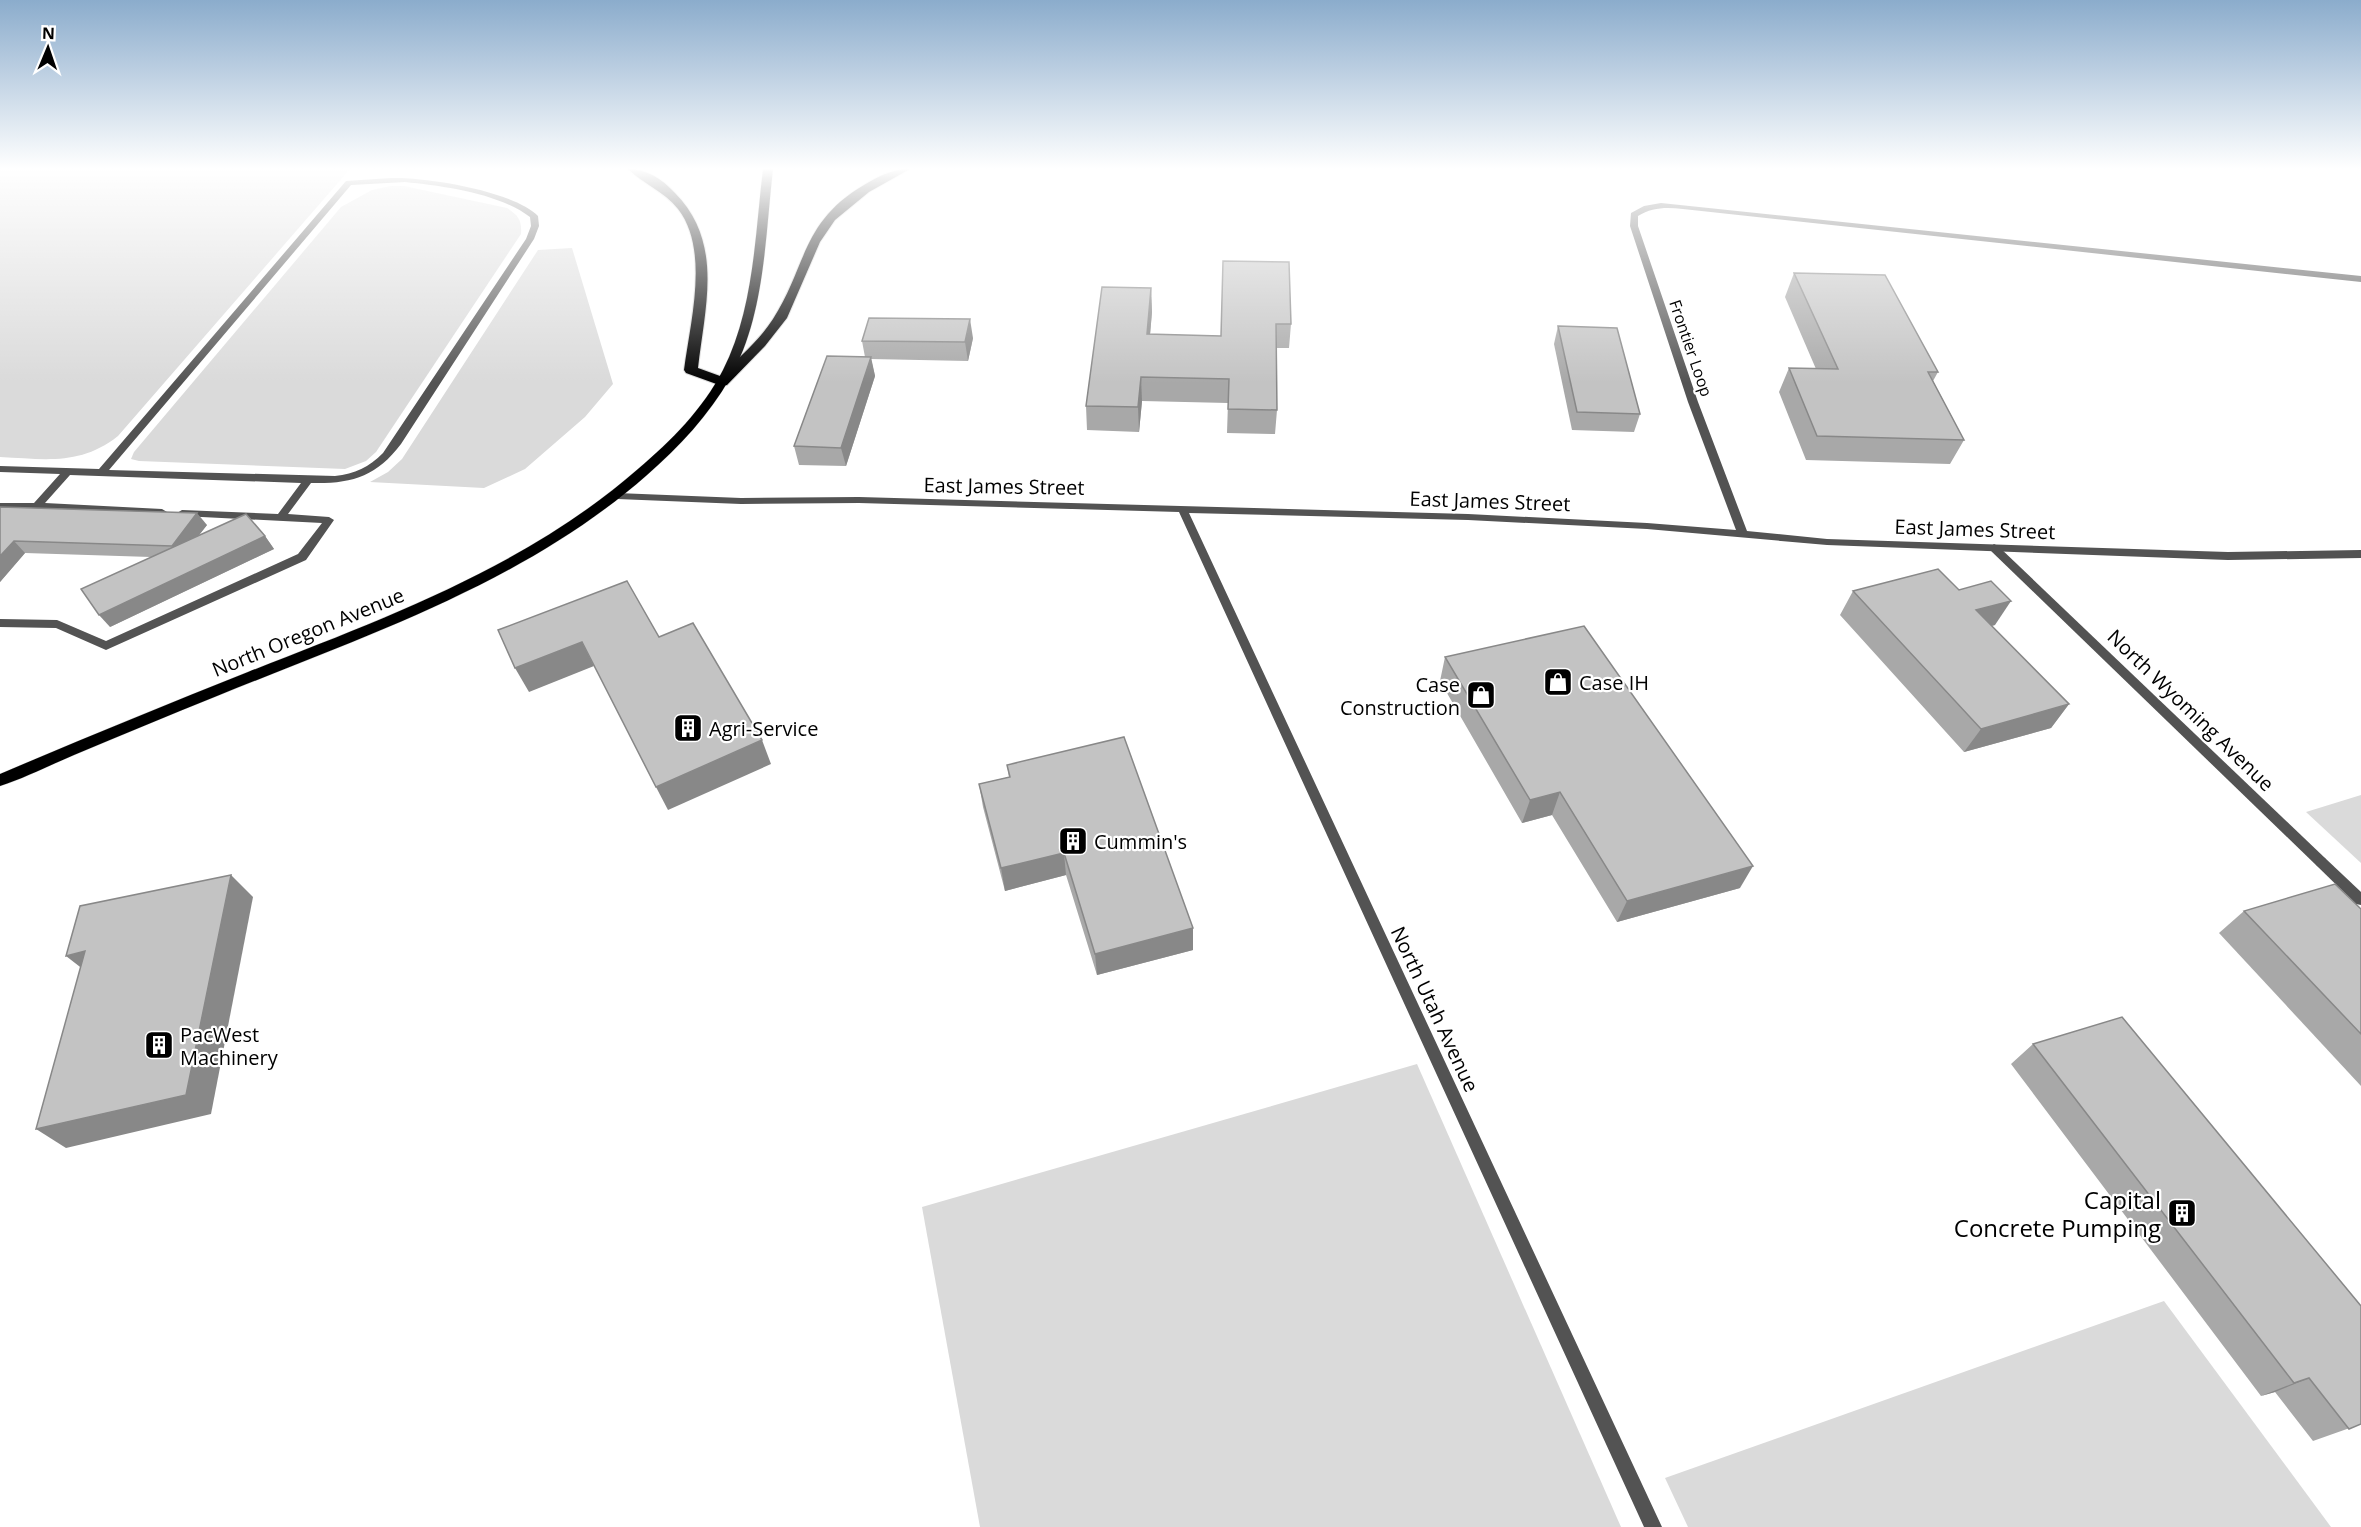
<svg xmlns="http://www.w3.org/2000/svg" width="2361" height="1527" viewBox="0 0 2361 1527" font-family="'Open Sans',sans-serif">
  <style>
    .green { fill: #dadada }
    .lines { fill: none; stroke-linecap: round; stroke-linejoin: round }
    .primary-casing { stroke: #dbdbdb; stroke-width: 1 }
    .highway-casing { stroke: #dbdbdb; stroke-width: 2 }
    .lane { fill: #535353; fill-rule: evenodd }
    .street { fill: #535353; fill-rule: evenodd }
    .primary { fill: #000; fill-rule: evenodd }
    .highway { fill: #000; fill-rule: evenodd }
    .wall { fill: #a8a8a8 }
    .shaded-wall { fill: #888 }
    .building { fill: #c3c3c3; stroke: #888; stroke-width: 1.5 }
    .labels { text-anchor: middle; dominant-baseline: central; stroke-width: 4.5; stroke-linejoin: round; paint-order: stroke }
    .far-street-label { font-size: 16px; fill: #000; stroke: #fff }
    .street-label { font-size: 20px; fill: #000; stroke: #fff }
    .poi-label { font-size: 20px; fill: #000; stroke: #fff; text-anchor: start }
    .near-poi-label { font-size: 24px; fill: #000; stroke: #fff; text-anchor: end }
  </style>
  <rect width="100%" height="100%" fill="#fff"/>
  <g class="green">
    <path d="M350,169l-232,267c-38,30 -73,23 -118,21v-288z"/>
    <path d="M391,186h13l103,22c11,7 15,12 14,26l-145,218 -10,9 -21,8 -206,-8 -8,-2 3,-7 207,-245 31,-17z"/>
    <path d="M572,248l41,136 -28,33 -60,52 -41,19 -114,-6 18,-10 14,-13 136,-209z"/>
    <path d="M2361,795v68l-55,-51z"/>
    <path d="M1417,1064l204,463h-641l-58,-320z"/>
    <path d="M2164,1301l167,226h-643l-23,-49z"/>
  </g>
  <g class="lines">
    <g class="primary-casing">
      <path id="primary" d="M763,169h10c-8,69 -8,147 -43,209 -21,37 -51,69 -83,97 -123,108 -280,160 -430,221 -48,19 -95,39 -143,59 -24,10 -49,23 -74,31v-12c82,-35 165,-69 248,-102 137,-54 278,-105 390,-203 33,-28 65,-60 85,-99 31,-61 32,-135 40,-201z"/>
    </g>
    <g class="highway-casing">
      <path id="highway" d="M628,169c19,0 34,10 47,24 49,50 30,113 23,175l22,8c18,-18 39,-35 53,-57 34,-53 28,-97 91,-134 15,-9 28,-16 46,-16l-41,23 -34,28 -15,22 -33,76 -22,28 -38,39 -5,1 -36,-13 -2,-3c6,-47 26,-120 -6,-161 -14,-18 -35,-25 -50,-40z"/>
    </g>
    <g class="lane">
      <path d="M391,178c36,-1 122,13 147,38l1,10 -5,13 -133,205c-25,33 -50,40 -90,39l-23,31 41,3 5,3 -28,40 -200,90 -50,-22 -56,-1v-8l57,1 49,21 192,-87 24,-31 -140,-7 -5,-3 5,-3 96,4 23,-31 -231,-8 -25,28 117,6 5,3 -5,3 -162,-6v-6h34l26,-29 -60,-2v-6l99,3 247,-288zM405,182c39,4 93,11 125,35l1,9 -5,13 -143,214c-14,14 -28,21 -48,23l-226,-6 242,-285z"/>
      <path d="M1994,544l4,2 327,312 2,4 -2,4 -4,1 -4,-1 -327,-316 -1,-2z"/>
    </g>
    <g class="street">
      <path d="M1661,203l700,73v6l-678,-73c-16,-2 -31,-2 -45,7v10l60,176 49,129 80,8 401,13 133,-2v8l-133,2 -401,-15 -180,-16 -179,-9 -279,-7 473,1014h-18l-465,-1015 -320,-9 -118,1 -124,-5 -5,-3 5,-3 124,5 118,-1 609,17 179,9 89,7 -48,-128 -58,-176 1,-13 13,-7z"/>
      <path d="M2321,857l4,1 36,34v13l-5,-1 -39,-38 -2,-4 2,-4z"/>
    </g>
    <use href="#primary" class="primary"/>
    <use href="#highway" class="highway"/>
  </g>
  <g class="wall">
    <path d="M1223,261l68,63 -2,24h-13l1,62 -2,24 -48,-1 1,-30 -86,-2 -3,31 -52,-2 -1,-24 65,-118 1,24 -2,22 71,2z"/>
    <path d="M1794,273l144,99 -5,9 31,59 -14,24 -144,-4 -27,-68 10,-24 27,1 -31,-72z"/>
    <path d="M1558,326l82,88 -6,18 -62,-2 -18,-86z"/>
    <path d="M973,338l-5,23 -97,-2 4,17 -29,90 -47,-1 -5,-19 71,-89 -3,-16z"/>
    <path d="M0,507l207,18 -8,10 66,1 9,13 -164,78 41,-70 -126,-4 -25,29z"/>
    <path d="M1853,591l142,34 -4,1 78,78 -18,24 -87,24 -124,-137z"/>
    <path d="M1445,657l295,231 -123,34 -65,-107 -30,8 -82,-142z"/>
    <path d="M1007,765l186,163v22l-96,25 -31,-100 -61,16 -22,-84 -4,-23 30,-7z"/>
    <path d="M2361,909v177l-142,-153 25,-22z"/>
    <path d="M2033,1044l328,380 -48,17 -38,-49 -14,4 -250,-332z"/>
  </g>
  <g class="shaded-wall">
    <path d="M1151,288l1,24 -4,46 -1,-24z"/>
    <path d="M970,319l3,19 -5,23 -3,-19z"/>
    <path d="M871,357l4,19 -29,90 -5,-18z"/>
    <path d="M1141,377l1,24 -3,31 -1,-25z"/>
    <path d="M197,513l10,12 -26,33 -9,-12z"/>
    <path d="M265,536l9,13 -164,78 -11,-12z"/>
    <path d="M14,541l11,12 -25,29v-26z"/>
    <path d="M2011,601l-16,24 -35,9 16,-24z"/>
    <path d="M582,642l12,24 -65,26 -14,-24z"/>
    <path d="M2069,704l-18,24 -87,24 17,-23z"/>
    <path d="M762,740l9,24 -103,46 -12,-23z"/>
    <path d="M1560,792l-8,23 -30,8 8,-23z"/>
    <path d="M1064,853l2,22 -61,16 -4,-23z"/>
    <path d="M1753,866l-13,22 -123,34 10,-21z"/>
    <path d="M231,875l22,22 -42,217 -145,34 -30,-19z"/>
    <path d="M1193,928v22l-96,25 -2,-21z"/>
    <path d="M85,951l8,26 -27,-21z"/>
    <path d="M2309,1378l-34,14 -14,4 33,-13z"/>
  </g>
  <g class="building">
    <path d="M1223,261l66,1 2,62h-15l1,86 -49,-1 1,-30 -88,-2 -3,30 -52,-1 16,-119 49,1 -4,46 74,2z"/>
    <path d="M1794,273l91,2 53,97h-10l36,68 -147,-4 -28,-68 49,1z"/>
    <path d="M869,318l101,1 -5,23 -103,-1z"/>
    <path d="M1558,326l59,2 23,86 -63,-2z"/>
    <path d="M827,356l44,1 -30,91 -47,-2z"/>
    <path d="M0,507l197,6 -25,33 -158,-5 -14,15z"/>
    <path d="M246,514l19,22 -166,79 -18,-26z"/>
    <path d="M1938,569l21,21 32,-9 20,20 -35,9 93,94 -88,25 -128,-138z"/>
    <path d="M627,581l32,56 34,-14 69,117 -106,47 -74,-145 -67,26 -17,-38z"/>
    <path d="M1584,626l169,240 -126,35 -67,-109 -30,8 -85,-143z"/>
    <path d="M1124,737l69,191 -98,26 -31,-101 -63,15 -22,-84 31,-7 -3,-12z"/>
    <path d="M231,875l-45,220 -150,34 49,-178 -19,5 14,-50z"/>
    <path d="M2335,884l26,25v125l-117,-123z"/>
    <path d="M2122,1017l239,289v118l-12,5 -40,-51 -15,5 -261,-339z"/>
  </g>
  <linearGradient id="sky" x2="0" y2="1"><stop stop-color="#8baccc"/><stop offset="0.44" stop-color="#fff"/><stop offset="1" stop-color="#fff" stop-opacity="0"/></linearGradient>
  <rect width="2361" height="383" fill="url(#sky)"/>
  <defs>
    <g id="shop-square" transform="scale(1.5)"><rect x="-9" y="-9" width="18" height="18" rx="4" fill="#000" stroke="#fff"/><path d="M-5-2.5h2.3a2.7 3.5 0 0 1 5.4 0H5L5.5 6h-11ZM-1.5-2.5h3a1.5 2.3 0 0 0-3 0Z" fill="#fff"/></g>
    <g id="building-square" transform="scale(1.5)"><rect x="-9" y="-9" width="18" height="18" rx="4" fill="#000" stroke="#fff"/><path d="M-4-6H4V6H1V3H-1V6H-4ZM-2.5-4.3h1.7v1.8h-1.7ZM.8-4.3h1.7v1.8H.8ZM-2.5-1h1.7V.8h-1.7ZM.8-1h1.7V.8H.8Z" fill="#fff"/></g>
  </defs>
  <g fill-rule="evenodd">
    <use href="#shop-square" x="1558" y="682"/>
    <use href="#shop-square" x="1481" y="695"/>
    <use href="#building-square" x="688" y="728"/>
    <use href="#building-square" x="1073" y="841"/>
    <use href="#building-square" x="159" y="1045"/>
    <use href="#building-square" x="2182" y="1213"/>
  </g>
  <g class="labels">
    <g class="far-street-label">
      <text transform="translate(1691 348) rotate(71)">Frontier Loop</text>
    </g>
    <g class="street-label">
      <text transform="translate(1004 486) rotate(1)">East James Street</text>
      <text transform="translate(1490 501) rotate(2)">East James Street</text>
      <text transform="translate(1975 529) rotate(2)">East James Street</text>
      <text transform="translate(308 632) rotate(-22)">North Oregon Avenue</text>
      <text transform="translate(2191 710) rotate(44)">North Wyoming Avenue</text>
      <text transform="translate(1435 1009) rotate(65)">North Utah Avenue</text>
    </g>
    <g class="poi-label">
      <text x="1579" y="682">Case IH</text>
      <text x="1460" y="684" text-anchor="end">Case<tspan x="1460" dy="23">Construction</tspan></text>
      <text x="709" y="728">Agri-Service</text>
      <text x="1094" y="841">Cummin's</text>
      <text x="180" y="1034">PacWest<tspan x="180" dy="23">Machinery</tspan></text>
    </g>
    <g class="near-poi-label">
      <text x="2161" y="1199">Capital<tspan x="2161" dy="28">Concrete Pumping</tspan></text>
    </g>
  </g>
  <g transform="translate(48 48) rotate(2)" stroke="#ffffff" stroke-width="4.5" paint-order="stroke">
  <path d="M0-4.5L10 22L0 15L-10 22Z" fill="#000000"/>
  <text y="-9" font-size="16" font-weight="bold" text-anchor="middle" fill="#000000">N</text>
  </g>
</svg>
